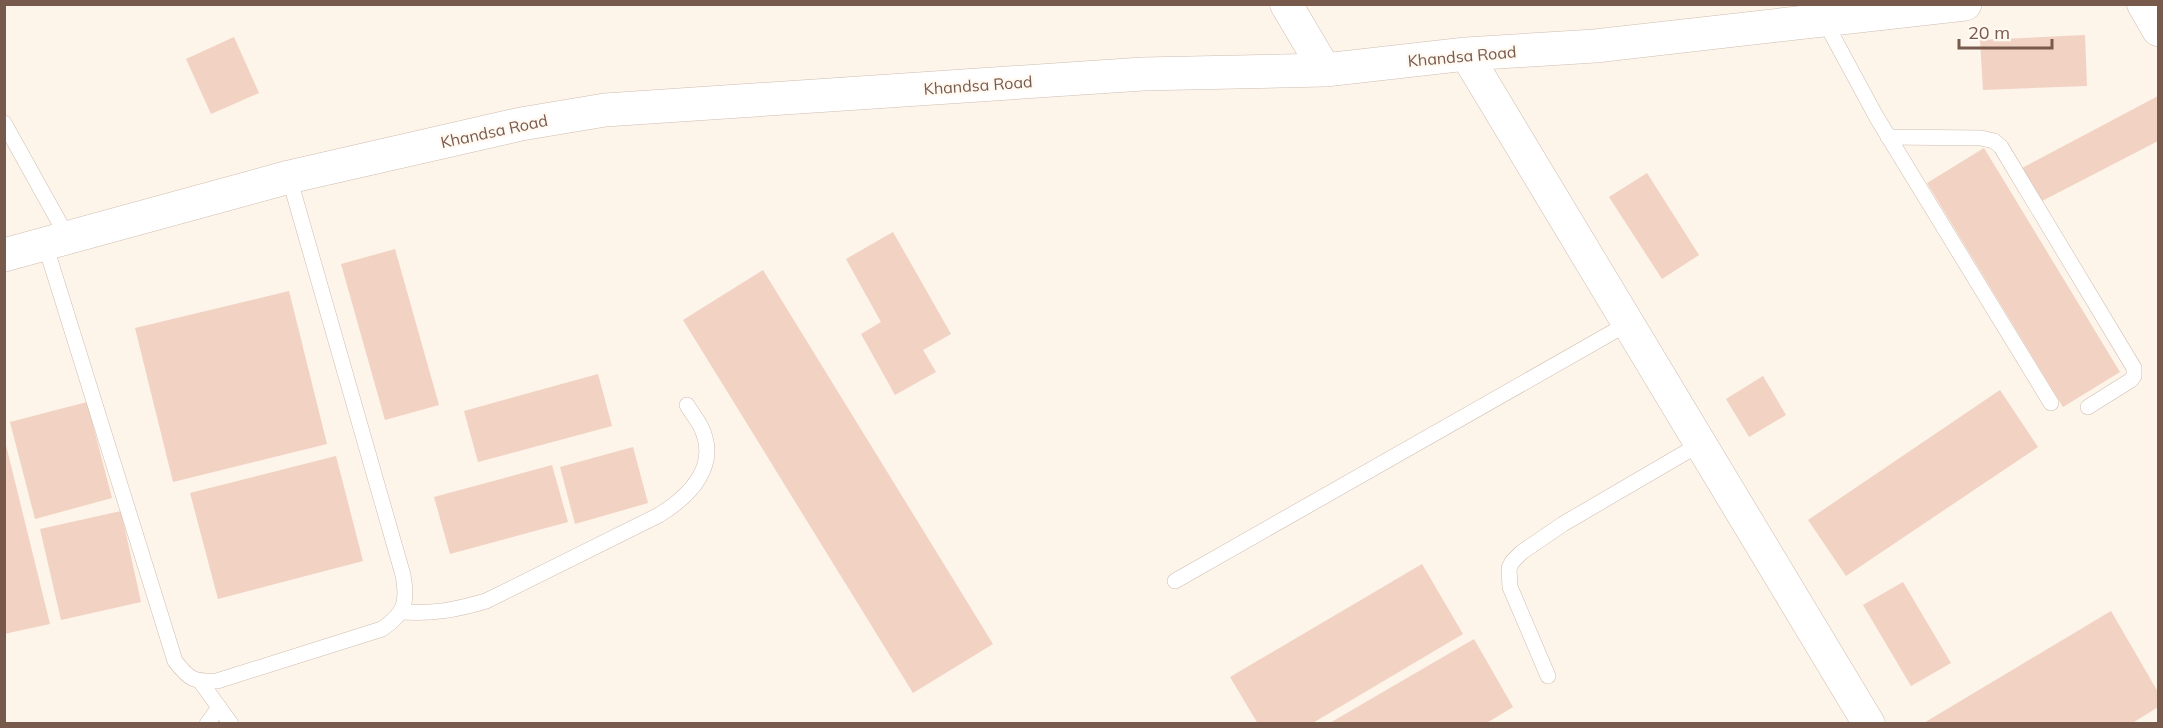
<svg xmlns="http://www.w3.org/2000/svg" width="2163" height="728" viewBox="0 0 2163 728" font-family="Mulish,sans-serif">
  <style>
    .building { fill: #f2d2c2 }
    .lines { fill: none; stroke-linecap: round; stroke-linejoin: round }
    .service-casing { stroke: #cfbcaf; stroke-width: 16 }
    .minor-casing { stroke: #cfbcaf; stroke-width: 33 }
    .tertiary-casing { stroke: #cfbcaf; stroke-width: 34 }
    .service { stroke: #fff; stroke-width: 15 }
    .minor { stroke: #fff; stroke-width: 32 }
    .tertiary { stroke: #fff; stroke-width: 33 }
    .labels { text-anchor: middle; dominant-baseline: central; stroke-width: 4.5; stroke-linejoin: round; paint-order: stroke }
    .street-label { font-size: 16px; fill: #785a4d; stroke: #fff9f1 }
  </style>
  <rect width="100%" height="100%" fill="#fdf4ea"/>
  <g class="building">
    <path d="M2085,35l2,51 -104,4 -3,-50z"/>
    <path d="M234,37l25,56 -48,21 -25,-55z"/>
    <path d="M2158,96v45l-116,60 -20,-33z"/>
    <path d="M1984,148l136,224 -57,35 -136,-224z"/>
    <path d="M1647,173l52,82 -37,24 -53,-82z"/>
    <path d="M893,232l58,102 -28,16 13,22 -41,23 -34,-61 20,-12 -35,-63z"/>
    <path d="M395,249l44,156 -54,15 -44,-156z"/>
    <path d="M763,270l230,374 -80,49 -230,-373z"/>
    <path d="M289,291l38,153 -154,38 -38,-154z"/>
    <path d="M598,374l14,52 -134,36 -14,-51z"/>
    <path d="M1763,376l23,39 -37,22 -23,-38z"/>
    <path d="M2000,390l38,57 -192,129 -38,-56z"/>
    <path d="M87,402l25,96 -77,21 -25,-97z"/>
    <path d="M4,437l46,187 -46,10z"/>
    <path d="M633,447l15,56 -73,21 -15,-57z"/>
    <path d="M336,456l27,105 -145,38 -28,-106z"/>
    <path d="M552,465l16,57 -118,32 -16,-57z"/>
    <path d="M121,511l20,91 -80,18 -21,-91z"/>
    <path d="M1422,564l41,70 -152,90h-53l-28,-47z"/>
    <path d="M1903,582l48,81 -40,23 -48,-81z"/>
    <path d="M2111,611l47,81v15l-27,17h-209z"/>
    <path d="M1474,639l39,68 -28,17h-157z"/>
  </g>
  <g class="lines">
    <g class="service-casing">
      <g id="service">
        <path d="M1824,20l53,98 174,285"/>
        <path d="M4,123l64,115"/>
        <path d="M1888,137l93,1 13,3 7,6 133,221v8l-3,4 -43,27"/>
        <path d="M45,244l130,417c14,18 18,21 42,20l165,-52c23,-16 26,-26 21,-54l-114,-398"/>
        <path d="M1175,581l452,-257"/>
        <path d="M401,612c33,2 54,-2 85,-11l173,-86c31,-19 62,-50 41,-90 -4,-7 -9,-13 -13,-20"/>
        <path d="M1548,676l-38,-89 -1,-19 3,-6 10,-10 41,-28 137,-80"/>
        <path d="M200,681l31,43"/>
        <path d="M207,724l12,-17"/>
      </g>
    </g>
    <g class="minor-casing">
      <g id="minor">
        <path d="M1286,4l39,66"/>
        <path d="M2143,4l15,26"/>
        <path d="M1466,54l403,670"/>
      </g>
    </g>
    <g class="tertiary-casing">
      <path id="tertiary" d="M4,255l285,-78 232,-53 84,-14 538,-36 182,-4 141,-16 129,-8 370,-42"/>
    </g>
    <use href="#service" class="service"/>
    <use href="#minor" class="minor"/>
    <use href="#tertiary" class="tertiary"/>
  </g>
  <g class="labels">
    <g class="street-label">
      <text transform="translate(1462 56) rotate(-5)">Khandsa Road</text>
      <text transform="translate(978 85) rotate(-4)">Khandsa Road</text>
      <text transform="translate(494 131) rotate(-12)">Khandsa Road</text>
    </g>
  </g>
  <rect width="2163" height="728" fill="none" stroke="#785a4d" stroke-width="12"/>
  <path d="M1959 39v9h93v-9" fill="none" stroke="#785a4d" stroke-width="3"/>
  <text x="1968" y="39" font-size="18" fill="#785a4d" stroke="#fff9f1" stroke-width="4.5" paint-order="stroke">20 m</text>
</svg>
